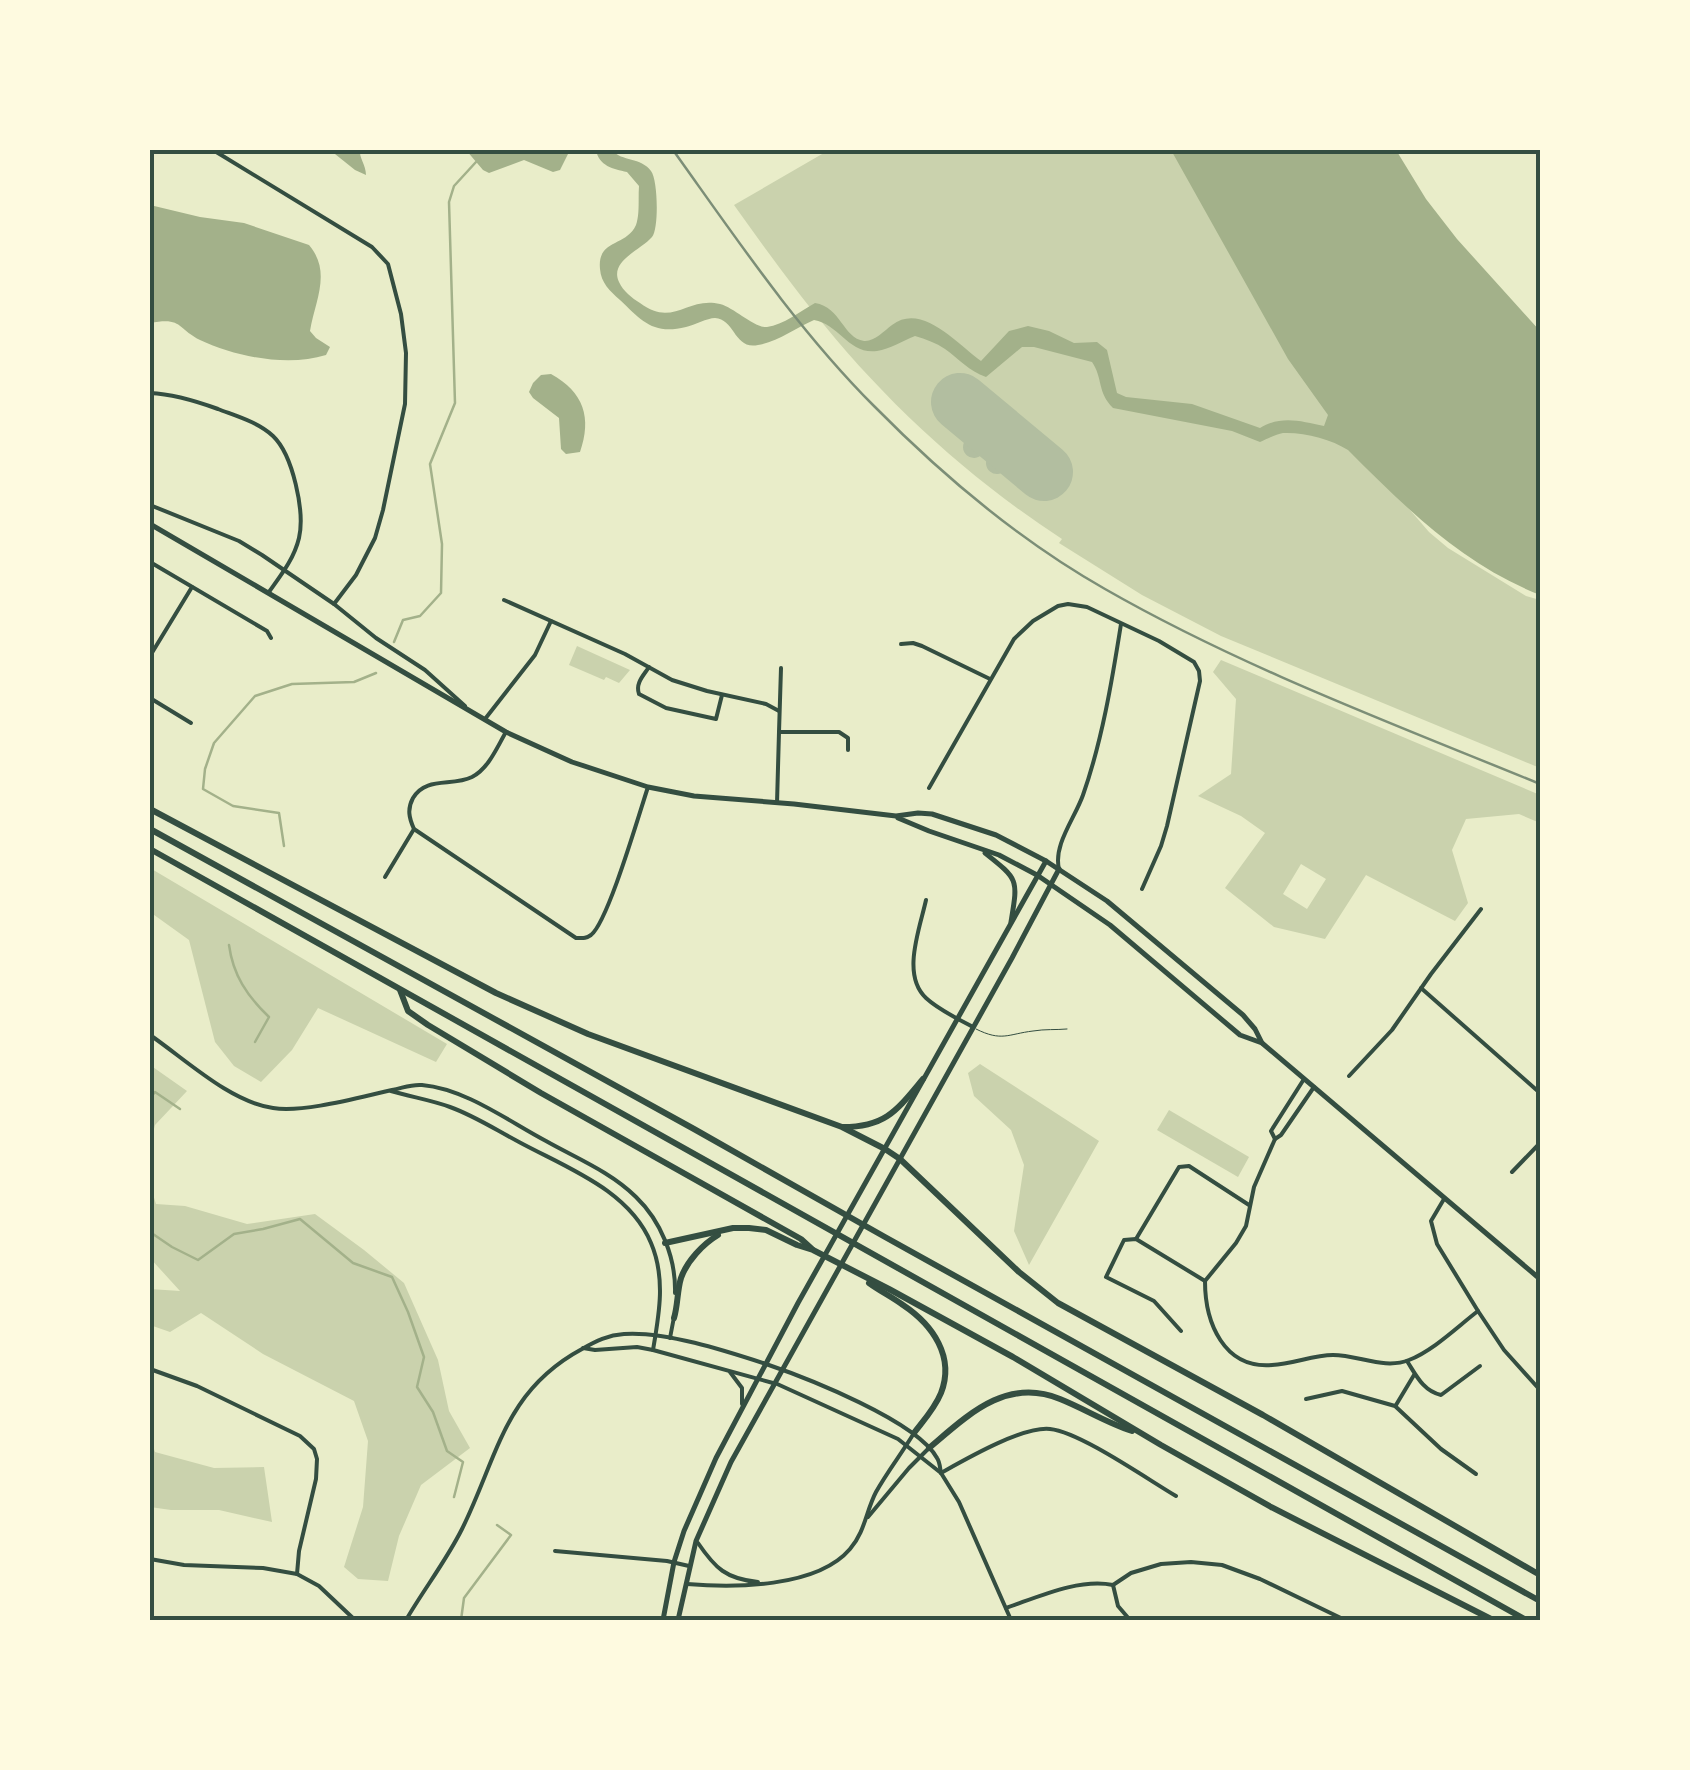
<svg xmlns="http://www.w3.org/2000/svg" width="1690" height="1770" font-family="'Open Sans',sans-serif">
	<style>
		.green { fill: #cad2ad; fill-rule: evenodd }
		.water { fill: #a3b18a }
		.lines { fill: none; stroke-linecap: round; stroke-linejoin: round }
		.stream { stroke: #a3b18a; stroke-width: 2.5 }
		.taxiway { stroke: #b2bea0; stroke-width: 22 }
		.runway { stroke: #b2bea0; stroke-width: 58 }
		.service { stroke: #344e41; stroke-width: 1 }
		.minor { stroke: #344e41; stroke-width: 4 }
		.tertiary { stroke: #344e41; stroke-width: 4 }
		.secondary { stroke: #344e41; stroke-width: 5 }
		.primary { stroke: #344e41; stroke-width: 5 }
		.motorway { stroke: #344e41; stroke-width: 6 }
		.rail { stroke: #7c8e77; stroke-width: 2.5 }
		.neatline { fill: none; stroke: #344e41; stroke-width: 4 }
	</style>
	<rect width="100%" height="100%" fill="#e9edc9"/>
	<g class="green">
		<path d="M829,150H1177L1329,416L1429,532L1448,548L1526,596L1540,600V768L1221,636L1142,595L1059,543L1062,539C967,477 883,400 812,310C785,276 759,240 734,205Z"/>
		<path d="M577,646L630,670L619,683L606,677L604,680L569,665Z"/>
		<path d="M1221,660L1540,795V823L1519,814L1466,819L1452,850L1468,903L1455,921L1366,875L1325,939L1274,927L1225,888L1265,833L1241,816L1198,796L1231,774L1236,699L1213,672ZM1301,864L1326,879L1307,909L1283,894Z"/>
		<path d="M150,868L447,1044L436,1062L318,1008L292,1050L261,1082L234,1066L215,1042L189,940L150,912Z"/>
		<path d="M980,1064L1099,1141L1029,1265L1014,1231L1024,1165L1011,1130L974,1096L968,1073Z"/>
		<path d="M150,1065L187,1091L155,1125L150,1144Z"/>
		<path d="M1169,1110L1249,1157L1238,1177L1157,1130Z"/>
		<path d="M150,1185L156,1204L185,1206L247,1224L315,1214L364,1250L404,1283L438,1360L449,1411L470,1448L421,1485L399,1536L388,1581L358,1579L344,1567L363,1507L368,1441L354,1401L263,1354L201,1313L170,1332L150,1325V1289L180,1291L150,1258Z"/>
		<path d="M150,1437L155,1452L214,1468L264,1467L272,1522L219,1510H171L150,1507Z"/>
	</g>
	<g class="water">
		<path d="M330,150H360C359,158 366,165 366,175L355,170Z"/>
		<path d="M466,150H547L552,152L555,150H570L560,170L553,172L524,160L489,173L483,170Z"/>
		<path d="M596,150H612C622,162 641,157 651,171C658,180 659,229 652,237C641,250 609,261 619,282C623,291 632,298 640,303C673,328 687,296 720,304C735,308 754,328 767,327C783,325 801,311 815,303C841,307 843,338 864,341C874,342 884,331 892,325C922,302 957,344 981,361L1009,331L1028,326L1049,331L1074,343L1097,342L1107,350L1117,393L1126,397L1192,404L1260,428C1281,415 1301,421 1324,426L1328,415L1288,359L1171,150H1396L1426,199L1457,239L1540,331V595C1462,564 1406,508 1348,450C1331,439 1304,432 1283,433C1276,434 1267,439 1260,442L1232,431L1113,408C1097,392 1103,378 1092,362L1034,347H1022L986,377C969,371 959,359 945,349C936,343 926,339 915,336C902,341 890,349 877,351C849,355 839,324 814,320C796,328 777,342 758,345C734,350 735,319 715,318C707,318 695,325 686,327C653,335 642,321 620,300C610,291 601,283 600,269C597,239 626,247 636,225C640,214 638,198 639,186L627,172C613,169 599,166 596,150Z"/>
		<path d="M150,205L200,217L244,223L309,245C332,272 315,301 310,331L316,338L330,347L326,355C288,367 236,357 200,340C176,328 183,317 150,323Z"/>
		<path d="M551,374C584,392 592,418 580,452L566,454L561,449L559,418L533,398L529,392L533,383L541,375Z"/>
	</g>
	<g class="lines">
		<g class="stream">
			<path d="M394,642L403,620L420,616L441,593L442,544L430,464L455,403L449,202L454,186L476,162"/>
			<path d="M284,846L279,813L233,806L203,789L205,769L214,743L255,696L292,684L354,682L376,673"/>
			<path d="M229,945C233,975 247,996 269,1017L255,1042"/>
			<path d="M150,1098L155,1092L180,1109"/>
			<path d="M150,1232L172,1247L198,1260L234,1234L263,1229L300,1219L353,1263L392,1277L408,1312L424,1357L417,1387L433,1412L447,1451L463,1462L454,1497"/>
			<path d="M461,1620L464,1598L511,1535L497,1525"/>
		</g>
		<g class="taxiway">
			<path d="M974,447L991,428"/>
			<path d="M997,463L1012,445"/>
		</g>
		<path class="runway" d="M960,402L1044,472"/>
		<path class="service" d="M976,1029C1002,1042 1008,1034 1033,1031C1045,1029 1056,1030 1067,1029"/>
		<g class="minor">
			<path d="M213,150L372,247L388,264L401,314L406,353L405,404L383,510L375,538L356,575L334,604"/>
			<path d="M150,393C174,394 196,401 218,409C236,416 258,422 273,436C293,455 305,512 299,538C294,559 281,575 269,592"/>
			<path d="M150,505L239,541L262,555L334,604L376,638L425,670L465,706"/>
			<path d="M150,562L267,631L271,638"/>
			<path d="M504,600L625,654L672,680L707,691L766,704L779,711"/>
			<path d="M901,644L913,643L922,646L990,679"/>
			<path d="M150,656L192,587"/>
			<path d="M649,667C644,675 635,683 639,694L666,708L716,719L722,695"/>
			<path d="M150,698L191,723"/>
			<path d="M485,719L535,655L551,621"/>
			<path d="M506,732C497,747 489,768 472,777C452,787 426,776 413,798C407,809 409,818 414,829L576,938C583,938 585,939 591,935C608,922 639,814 648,787"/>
			<path d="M779,732L781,668"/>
			<path d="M929,788L1014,639L1033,621L1058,606L1068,604L1087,607L1159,641L1194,662L1199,671L1200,681L1167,826L1161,846L1142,889"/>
			<path d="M777,803L779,732H839L848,738V750"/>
			<path d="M1059,869C1053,845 1075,818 1083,795C1102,741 1112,681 1121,624"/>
			<path d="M385,877L414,829"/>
			<path d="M926,900C920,928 901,975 926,998C939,1010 958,1019 973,1027"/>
			<path d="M1421,988L1540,1093"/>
			<path d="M150,1035C185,1059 230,1102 273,1108C304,1113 360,1097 392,1090C403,1088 411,1084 422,1085C466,1089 508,1121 546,1141C576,1158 611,1172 636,1197C661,1221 676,1258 675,1293"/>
			<path d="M1349,1076L1392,1030L1431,974L1481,909"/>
			<path d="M1314,1087L1281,1135L1275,1139L1254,1187L1246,1226L1236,1243L1205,1281C1205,1323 1224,1369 1272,1365C1293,1364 1313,1355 1333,1355C1359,1355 1384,1370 1409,1360C1434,1350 1457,1327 1478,1311"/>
			<path d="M391,1091C411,1097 431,1100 450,1107C475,1116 496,1130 519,1142C567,1168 629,1190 651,1243C666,1278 659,1315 653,1350"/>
			<path d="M1275,1139L1271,1131L1304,1079"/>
			<path d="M1512,1172L1540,1143"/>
			<path d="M1444,1199L1431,1221L1437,1244L1478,1311L1504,1350L1540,1390"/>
			<path d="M1136,1239L1179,1167L1189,1166L1249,1205"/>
			<path d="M1181,1331L1154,1301L1106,1277L1124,1240L1136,1239L1205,1281"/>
			<path d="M670,1338L674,1317"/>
			<path d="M1407,1361C1416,1375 1423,1391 1441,1395L1480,1366"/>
			<path d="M766,1364C807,1378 917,1421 937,1458C940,1462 940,1469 941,1473"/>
			<path d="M150,1369L197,1386L300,1436L314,1449L317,1459L316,1479L299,1551L297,1574"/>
			<path d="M775,1383L898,1439L941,1473L959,1502L1011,1620"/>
			<path d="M1306,1399L1342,1391L1395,1406L1441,1449L1476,1474"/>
			<path d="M1396,1405L1414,1375"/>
			<path d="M941,1473C966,1459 1023,1426 1050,1429C1080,1432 1147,1479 1176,1496"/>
			<path d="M868,1517L909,1468L928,1449"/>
			<path d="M698,1543C715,1568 726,1579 758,1582"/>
			<path d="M555,1551L667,1561L689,1566"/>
			<path d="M150,1559L184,1565L263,1568L297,1574L319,1586L355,1620"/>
			<path d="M687,1584C733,1588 817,1588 850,1549C865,1532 866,1511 876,1492C887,1472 902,1453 914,1433"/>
			<path d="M1113,1585L1118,1606L1130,1620"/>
			<path d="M1006,1608C1038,1597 1079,1578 1113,1585L1131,1573L1161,1564L1191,1562L1222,1565L1260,1579L1345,1620"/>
		</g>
		<g class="tertiary">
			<path d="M583,1348L595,1350L637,1347L653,1350L773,1383"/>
			<path d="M730,1372L742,1388V1404"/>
			<path d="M406,1620C424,1589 446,1561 462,1529C498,1456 504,1391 582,1349C596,1341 608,1335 624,1334C665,1331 726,1351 766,1364"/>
		</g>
		<g class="secondary">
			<path d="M663,1620L674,1562L684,1531L716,1458L798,1303L1046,861"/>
			<path d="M678,1620L696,1541L731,1462L1012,958L1059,869"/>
		</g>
		<g class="primary">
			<path d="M150,524L506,732L572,762L648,787L694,796L794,804L896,816L918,813L932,814L996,835L1046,861L1107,901L1243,1015L1255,1029L1262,1043"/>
			<path d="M898,818L929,831L999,855L1037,875L1110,925L1240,1035L1262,1043L1540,1279"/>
			<path d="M985,853C1019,880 1018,879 1011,922"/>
		</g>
		<g class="motorway">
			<path d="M150,809L496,993L588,1034L842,1127L885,1149L900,1159L1019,1272L1058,1303L1263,1415L1540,1575"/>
			<path d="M150,829L694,1129L885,1237L1540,1601"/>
			<path d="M150,849L1526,1620"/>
			<path d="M400,990L408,1011L428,1025L541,1093L801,1239L812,1249"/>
			<path d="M843,1127C886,1127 897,1110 923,1079"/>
			<path d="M665,1243L733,1228H749L766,1230L797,1245L813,1250L889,1289L1013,1357L1161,1445L1271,1507L1493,1620"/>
			<path d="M869,1283C880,1291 892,1297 903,1305C933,1325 955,1357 941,1393C935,1408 924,1420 914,1433"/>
			<path d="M674,1318C678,1305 677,1291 681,1278C687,1261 703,1244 718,1235"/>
			<path d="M929,1448C968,1415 1006,1377 1060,1399C1085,1409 1107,1423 1132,1431"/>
		</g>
		<path class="rail" d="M673,150C736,238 797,329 874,406C941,474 1022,542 1105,589C1243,668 1394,724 1540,784"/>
	</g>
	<rect width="1690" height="1770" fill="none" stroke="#fefae0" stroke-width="305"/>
	<rect x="152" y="152" width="1386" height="1466" class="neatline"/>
</svg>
